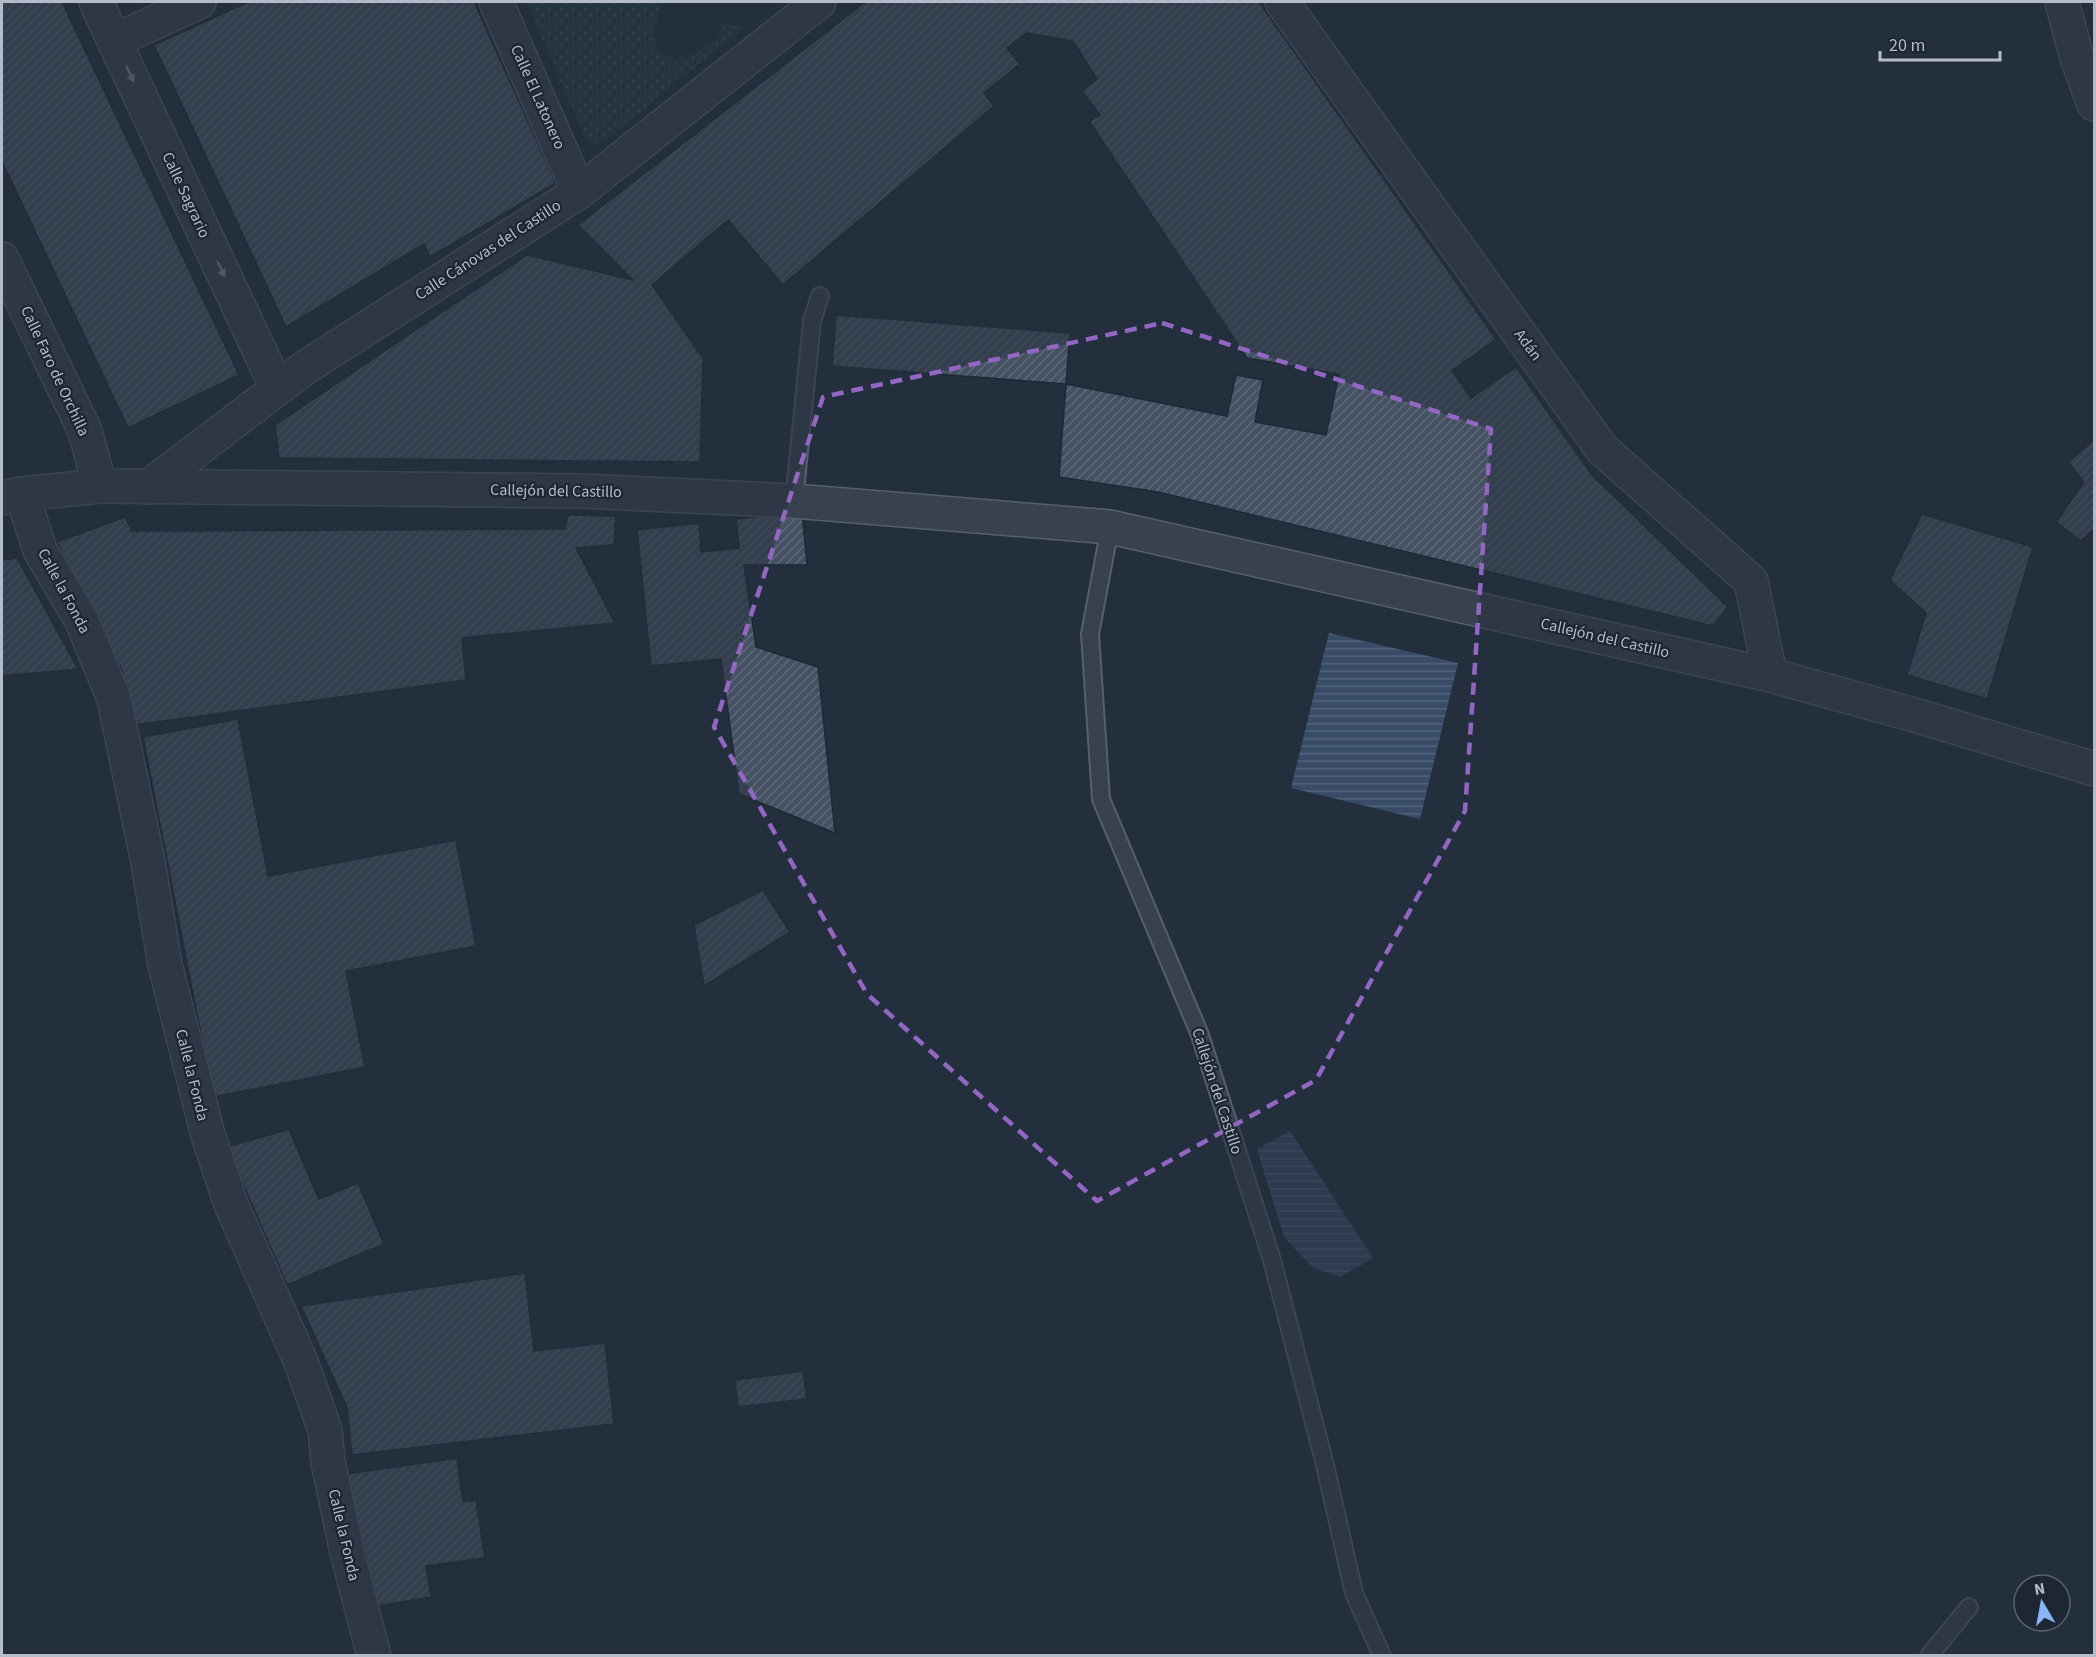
<svg xmlns="http://www.w3.org/2000/svg" width="2096" height="1657" font-family="'Source Sans 3',sans-serif">
	<style>
		.green { fill: url(#green-dots) }
		.water { fill: url(#water-rules) }
		.building { fill: url(#building-hatch); stroke: #1f2835; stroke-width: 1.5 }
		.lines { fill: none; stroke-linecap: round; stroke-linejoin: round }
		.service-casing { stroke: #565f6c; stroke-width: 20 }
		.minor-casing { stroke: #565f6c; stroke-width: 36 }
		.tertiary-casing { stroke: #565f6c; stroke-width: 36 }
		.service { stroke: #38414e; stroke-width: 16 }
		.minor { stroke: #38414e; stroke-width: 33 }
		.tertiary { stroke: #38414e; stroke-width: 33 }
		.oneway { fill: #7c8592 }
		.marked { fill: none; stroke: #9266c3; stroke-width: 4.5; stroke-dasharray: 12 8; stroke-linejoin: round }
		.labels { text-anchor: middle; dominant-baseline: central; stroke-width: 4.5; stroke-linejoin: round; paint-order: stroke }
		.street-label { font-size: 16px; fill: #b4bcc9; stroke: #1d2633 }
	</style>
	<defs>
		<pattern id="green-dots" width="8" height="8" patternUnits="userSpaceOnUse" patternTransform="scale(1.5)"><rect width="8" height="8" fill="#263c3f"/><path d="M2 2h.1M6 6h.1" fill="none" stroke="#435659" stroke-width="1.8" stroke-linecap="round"/></pattern>
		<pattern id="water-rules" width="6" height="5" patternUnits="userSpaceOnUse" patternTransform="scale(1.5)"><rect width="6" height="5" fill="#394c67"/><path d="M0 2.5h6" fill="none" stroke="#53647b"/></pattern>
		<pattern id="building-hatch" width="6" height="6" patternUnits="userSpaceOnUse" patternTransform="scale(1.5)"><rect width="6" height="6" fill="#455162"/><path d="M-1 1l2-2M0 6l6-6M5 7l2-2" fill="none" stroke="#5d6877"/></pattern>
	</defs>
	<rect width="100%" height="100%" fill="#242f3e"/>
	<path class="green" d="M526,2H663C656,21 649,37 661,55L675,59L697,52L716,40L724,23L743,28L600,145L587,142Z"/>
	<g class="water">
		<path d="M1329,633L1458,663L1420,819L1291,788Z"/>
		<path d="M1290,1131L1373,1258L1340,1277L1313,1268L1284,1237L1257,1149Z"/>
	</g>
	<g class="building">
		<path d="M2,2H62L239,375L128,428L2,161Z"/>
		<path d="M248,2H474L556,183L430,257L424,244L286,327L154,45Z"/>
		<path d="M865,2H1259L1496,339L1452,371L1471,398L1516,367L1592,475L1728,607L1713,626L1158,492L1059,477L1066,384L1227,416L1236,375L1263,380L1255,422L1326,435L1339,374L1247,358L1089,121L1100,115L1082,91L1097,79L1073,41L1027,33L1007,48L1020,64L984,93L994,106L783,285L728,220L652,285L703,358L700,462L279,458L275,425L527,255L633,280L578,225Z"/>
		<path d="M836,315L1070,333L1066,384L832,366Z"/>
		<path d="M2094,440V529L2081,541L2056,522L2084,482L2068,462Z"/>
		<path d="M802,512L807,565H744L756,647L818,667L835,833L739,794L721,659L651,666L637,530L699,523L701,552L739,548L736,519Z"/>
		<path d="M1922,514L2033,547L1987,699L1907,675L1926,613L1890,580Z"/>
		<path d="M568,515L616,516L614,545L576,548L615,623L462,638L466,680L134,725L122,670L57,542L125,517L132,531L565,529Z"/>
		<path d="M17,558L78,669L2,676V560Z"/>
		<path d="M238,719L268,876L456,840L476,946L346,971L365,1067L213,1097L143,737Z"/>
		<path d="M763,890L790,932L704,986L694,925Z"/>
		<path d="M289,1129L319,1199L358,1183L384,1244L287,1285L227,1147Z"/>
		<path d="M525,1273L534,1351L605,1343L614,1424L352,1455L347,1408L301,1306Z"/>
		<path d="M803,1371L807,1399L738,1407L735,1380Z"/>
		<path d="M457,1458L463,1502L476,1500L485,1558L426,1566L431,1597L378,1606L346,1474Z"/>
	</g>
	<g class="lines">
		<g class="service-casing">
			<g id="service">
				<path d="M794,501L812,321L820,296"/>
				<path d="M1110,527L1090,634L1101,799L1200,1035L1272,1260L1325,1465L1354,1593L1382,1656"/>
				<path d="M1929,1656L1969,1607"/>
			</g>
		</g>
		<g class="minor-casing">
			<g id="minor">
				<path d="M96,2L277,388"/>
				<path d="M496,2L579,192"/>
				<path d="M1282,2L1602,449L1751,581L1770,675"/>
				<path d="M2062,2L2077,58L2094,104"/>
				<path d="M114,41L199,2"/>
				<path d="M2,259L85,431L100,486"/>
				<path d="M148,487L306,367L579,192L819,2"/>
				<path d="M22,494L40,550L82,621L114,699L148,862L165,965L208,1135L231,1204L301,1362L325,1430L328,1462L347,1552L374,1656"/>
			</g>
		</g>
		<g class="tertiary-casing">
			<path id="tertiary" d="M2,498L22,494L100,486L583,491L794,501L1110,527L1770,675L1918,716L2094,769"/>
		</g>
		<use href="#service" class="service"/>
		<use href="#minor" class="minor"/>
		<use href="#tertiary" class="tertiary"/>
	</g>
	<defs><path id="oneway-solid" d="M-6-.8H1V-3.2L6.5 0L1 3.2V.8H-6Z" transform="scale(1.5)"/></defs>
	<g class="oneway">
		<use href="#oneway-solid" transform="translate(130 74) rotate(65)"/>
		<use href="#oneway-solid" transform="translate(221 269) rotate(65)"/>
	</g>
	<path d="M0 0H2096V1657H0ZM1162,323L1491,429L1465,811L1316,1080L1097,1201L867,994L714,727L823,397Z" fill="#242f3e" fill-opacity=".55" fill-rule="evenodd"/>
	<path class="marked" d="M1162,323L1491,429L1465,811L1316,1080L1097,1201L867,994L714,727L823,397Z"/>
	<g class="labels">
		<g class="street-label">
			<text transform="translate(538 97) rotate(66)">Calle El Latonero</text>
			<text transform="translate(186 195) rotate(65)">Calle Sagrario</text>
			<text transform="translate(488 250) rotate(-33)">Calle Cánovas del Castillo</text>
			<text transform="translate(1528 345) rotate(54)">Adán</text>
			<text transform="translate(55 371) rotate(65)">Calle Faro de Orchilla</text>
			<text transform="translate(556 491) rotate(1)">Callejón del Castillo</text>
			<text transform="translate(64 591) rotate(62)">Calle la Fonda</text>
			<text transform="translate(1605 638) rotate(13)">Callejón del Castillo</text>
			<text transform="translate(192 1075) rotate(76)">Calle la Fonda</text>
			<text transform="translate(1217 1091) rotate(72)">Callejón del Castillo</text>
			<text transform="translate(344 1535) rotate(77)">Calle la Fonda</text>
		</g>
	</g>
	<rect width="2096" height="1657" fill="none" stroke="#b4bcc9" stroke-width="6"/>
	<g transform="translate(2042 1603) rotate(350)"><circle r="28" fill="#1d2633" stroke="#59626f" stroke-width="1.5"/>
	<path d="M0-4.5L10 22L0 15L-10 22Z" fill="#8ab4f8"/>
	<text y="-9" font-size="16" font-weight="bold" text-anchor="middle" fill="#b4bcc9">N</text>
	</g>
	<path d="M1880 51v9h120v-9" fill="none" stroke="#b4bcc9" stroke-width="3"/>
	<text x="1889" y="51" font-size="18" fill="#b4bcc9" stroke="#1d2633" stroke-width="4.5" paint-order="stroke">20 m</text>
</svg>
